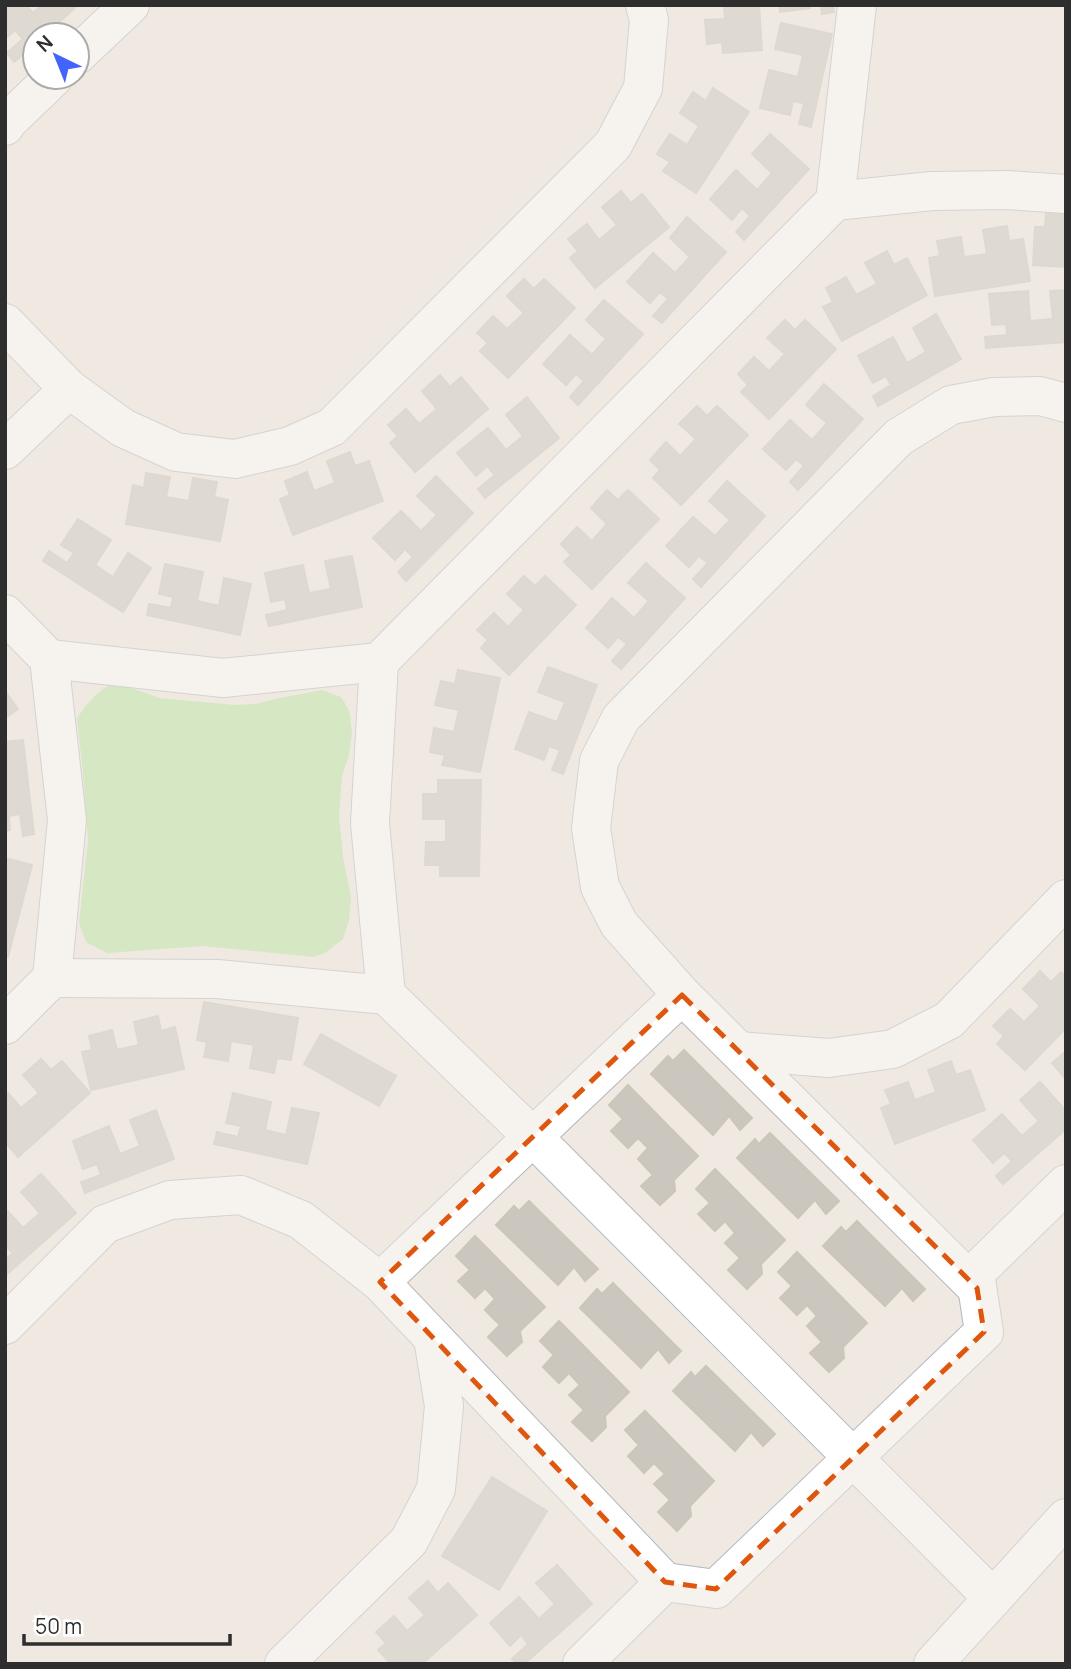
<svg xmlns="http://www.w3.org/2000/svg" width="1071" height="1669" font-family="Manrope,sans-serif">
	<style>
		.green { fill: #b6e59e }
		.building { fill: #cbc7bf; stroke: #cbc5ba; stroke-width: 2 }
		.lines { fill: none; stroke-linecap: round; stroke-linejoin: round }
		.minor-casing { stroke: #b4b7c1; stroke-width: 40 }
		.minor { stroke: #fff; stroke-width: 38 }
		.marked { fill: none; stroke: #df570e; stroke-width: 5; stroke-dasharray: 14 9; stroke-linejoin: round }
	</style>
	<rect width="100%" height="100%" fill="#efe9e1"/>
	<path class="green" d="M110,685L127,686L159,698L235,705L256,704L279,698L322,690L341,697L349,710L352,733L349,755L342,776L339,815L343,857L351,897L349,920L343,939L325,953L314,957L203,946L107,953L86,942L79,923L88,840L83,773L77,718C87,704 95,693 110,685Z"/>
	<g class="building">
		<path d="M5,5H26L33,13L42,5H78L45,35H35V44L14,62L7,53L23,39L15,30L5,39Z"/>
		<path d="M724,5H759L762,50L723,53L722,42L707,44L705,20L725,19Z"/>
		<path d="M779,5H810V8L780,12Z"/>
		<path d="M821,5H833L834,12L822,14Z"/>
		<path d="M781,23L832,34L811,127L799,124L804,103L793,101L790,115L760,108L769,70L798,77L803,55L775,49Z"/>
		<path d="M713,88L749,112L696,193L663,171L670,162L657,154L670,134L687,145L699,126L680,113L693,92L706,101Z"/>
		<path d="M770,134L809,169L744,240L736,232L750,216L742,208L732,220L710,199L736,170L757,190L772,173L752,154Z"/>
		<path d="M621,191L631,203L642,194L669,227L595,288L570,258L578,251L568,239L587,224L599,240L617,225L602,207Z"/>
		<path d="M1046,212H1066V267L1033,265L1035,227H1045Z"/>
		<path d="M687,217L726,252L662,323L653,316L668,299L660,292L650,303L627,282L653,253L675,273L690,257L670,238Z"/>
		<path d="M1007,226L1009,241L1023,239L1030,281L935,296L929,258L940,256L937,241L961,237L964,257L987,254L983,230Z"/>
		<path d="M887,251L894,265L907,258L927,295L842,341L823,307L833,302L826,288L846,277L856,295L877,284L865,263Z"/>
		<path d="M524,279L534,289L544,279L575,308L508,378L480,351L488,343L477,333L493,316L507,329L524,313L507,296Z"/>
		<path d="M1066,290V342L986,348L985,337L1007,335L1006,324L992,325L989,294L1028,291L1030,321L1053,319L1050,291Z"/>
		<path d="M604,300L643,334L578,405L570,397L584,381L576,374L566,385L543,364L570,335L592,355L606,339L586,320Z"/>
		<path d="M936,314L961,359L878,406L873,396L891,385L886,376L873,383L858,356L893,337L907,363L926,352L913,328Z"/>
		<path d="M785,320L795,330L805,320L836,349L769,419L741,392L748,385L738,374L754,357L769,371L785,354L767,338Z"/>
		<path d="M440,375L450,387L461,377L488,409L415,472L390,443L398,436L388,425L406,409L419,424L437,409L422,391Z"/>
		<path d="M824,384L863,419L798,490L790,482L804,466L796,459L786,470L763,449L790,420L812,440L827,423L806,405Z"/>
		<path d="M527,397L559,438L485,498L478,489L495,475L487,466L476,476L457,453L488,428L506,450L523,436L506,415Z"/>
		<path d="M697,406L707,416L717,406L748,435L681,505L653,478L660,470L650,460L666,442L680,456L696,439L679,424Z"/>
		<path d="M350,452L355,466L369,461L383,501L293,535L280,499L290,495L285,481L307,472L314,491L335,483L327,461Z"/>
		<path d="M146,473L170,477L166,497L189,501L193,478L217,482L214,497L228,500L220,541L126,524L133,485L144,488Z"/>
		<path d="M436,476L473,513L406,581L398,572L413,557L405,549L395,560L373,538L401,511L421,531L437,515L417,496Z"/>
		<path d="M727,481L765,516L701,587L693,579L708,563L699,556L689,567L666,546L693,517L715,536L730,520L709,501Z"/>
		<path d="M607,490L618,500L628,490L659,519L592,589L564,562L571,555L561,544L577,527L592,541L607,524L591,508Z"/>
		<path d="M78,519L111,540L95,565L113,577L128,553L151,568L123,612L43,561L49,551L67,563L74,553L61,545Z"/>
		<path d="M352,556L362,607L269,626L266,615L287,610L285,599L271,602L265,573L303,565L309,593L331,589L325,561Z"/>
		<path d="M646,563L685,598L621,669L612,661L627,644L618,637L608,648L586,628L612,598L634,618L649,601L628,583Z"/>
		<path d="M165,564L203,572L197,601L219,606L224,578L251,584L240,635L147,615L149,604L171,608L173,597L159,594Z"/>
		<path d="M524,576L535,586L545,576L576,605L509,675L481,648L488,640L477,630L494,613L508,627L524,610L507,594Z"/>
		<path d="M548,667L597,685L563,774L552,770L560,750L549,746L544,760L515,749L529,712L557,722L565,702L538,692Z"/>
		<path d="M458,670L500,678L480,772L442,765L445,755L430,752L434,728L454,732L459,710L435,705L441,681L455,684Z"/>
		<path d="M5,691L18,709L8,716L5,711Z"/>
		<path d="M23,740L34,834L23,836L20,814L9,816L10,830L5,831V742Z"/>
		<path d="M438,780H481L479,876H440V865H425L426,842H446V819H423V794H438Z"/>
		<path d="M5,858L32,865L8,957H5Z"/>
		<path d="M1040,971L1051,982L1061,972L1066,976V1028L1025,1070L997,1044L1004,1036L993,1026L1010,1009L1024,1022L1040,1006L1023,989Z"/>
		<path d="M204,1002L298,1018L291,1060L277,1058L274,1073L250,1068L254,1045L231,1041L228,1061L204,1057L207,1042L197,1040Z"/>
		<path d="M158,1016L161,1031L175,1027L184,1069L91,1090L82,1052L92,1050L89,1036L112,1030L117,1050L139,1045L134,1022Z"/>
		<path d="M321,1034L396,1076L379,1106L304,1064Z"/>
		<path d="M684,1050L752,1118L740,1130L729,1116L713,1135L651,1074L668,1056L673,1061Z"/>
		<path d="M1066,1051V1079L1052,1063Z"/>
		<path d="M41,1059L51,1070L62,1061L90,1093L18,1157L5,1142V1096L8,1093L21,1108L39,1093L23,1075Z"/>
		<path d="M951,1061L956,1075L970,1070L985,1110L895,1144L881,1108L891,1104L885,1090L908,1082L915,1100L936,1092L928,1070Z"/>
		<path d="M1040,1082L1066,1111V1129L1003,1184L996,1176L1012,1161L1004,1153L993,1163L973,1140L1002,1114L1022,1136L1039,1121L1020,1100Z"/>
		<path d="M628,1085L698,1156L674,1180L675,1191L660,1205L641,1186L653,1175L638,1159L648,1148L638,1138L628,1148L611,1131L623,1119L609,1105Z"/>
		<path d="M233,1093L271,1102L265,1130L286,1135L292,1108L319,1113L307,1164L214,1144L217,1132L238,1137L241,1126L226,1123Z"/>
		<path d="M156,1110L174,1159L85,1193L81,1182L101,1175L97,1164L83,1169L73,1141L109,1126L120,1154L140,1146L130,1120Z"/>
		<path d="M770,1133L839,1201L826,1214L815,1200L798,1218L737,1158L755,1139L759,1144Z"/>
		<path d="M715,1169L785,1240L761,1264L762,1274L747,1289L728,1270L740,1258L725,1243L735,1233L725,1221L715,1231L698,1214L710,1203L696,1189Z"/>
		<path d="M41,1174L76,1213L5,1276V1260L13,1253L5,1245V1208L23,1228L40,1213L21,1192Z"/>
		<path d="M529,1201L598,1269L585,1281L574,1267L558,1285L496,1225L514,1206L519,1211Z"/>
		<path d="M857,1221L925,1289L913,1301L902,1288L885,1306L823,1246L841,1227L846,1232Z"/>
		<path d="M475,1236L545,1307L520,1331L522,1342L507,1356L488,1337L500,1325L485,1310L495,1299L485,1288L475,1298L458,1281L470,1270L456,1256Z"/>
		<path d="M797,1252L867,1323L843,1347L844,1358L829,1372L810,1353L822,1342L807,1326L817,1316L807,1305L797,1315L780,1298L792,1286L778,1272Z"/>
		<path d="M613,1283L681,1351L669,1363L658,1349L641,1368L580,1308L597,1289L602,1294Z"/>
		<path d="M559,1321L629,1392L605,1416L606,1427L592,1441L572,1422L584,1410L569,1395L580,1385L569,1373L559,1383L543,1367L554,1355L540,1341Z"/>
		<path d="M706,1366L775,1434L763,1446L751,1432L735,1451L673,1391L691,1372L695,1377Z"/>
		<path d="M645,1411L714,1481L690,1506L691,1516L677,1531L658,1512L670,1500L654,1484L665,1474L654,1463L644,1473L628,1456L639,1445L625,1430Z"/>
		<path d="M492,1477L547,1511L499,1590L442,1556Z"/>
		<path d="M557,1565L592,1604L524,1664H517L512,1659L528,1644L521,1635L510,1646L490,1623L519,1597L539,1619L555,1604L536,1583Z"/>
		<path d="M428,1581L438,1593L448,1583L477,1615L422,1664H391L378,1650L386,1643L376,1632L394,1616L407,1631L425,1615L409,1598Z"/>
	</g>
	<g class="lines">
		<g class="minor-casing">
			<g id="minor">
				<path d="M77,55L130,5"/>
				<path d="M5,126L6,123L54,77"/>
				<path d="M835,201L932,191L1007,190L1066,194"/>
				<path d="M5,323L69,389L123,428L176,452L235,459L290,446L332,427L613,145L643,88L649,20L645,5"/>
				<path d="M5,450L69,389"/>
				<path d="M5,614L49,659L67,820L52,978L5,1025"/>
				<path d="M49,659L223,678L379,662L835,201L857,5"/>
				<path d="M379,662L370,823L386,995"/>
				<path d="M52,978L217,979L386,995L533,1137L993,1598"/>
				<path d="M739,1051L829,1058L893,1049L949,1020L1066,899"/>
				<path d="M380,1282L682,995"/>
				<path d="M977,1288L682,995L619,924L600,887L591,828L599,761L621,718L899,437L951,405L994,397L1040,396L1066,403"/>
				<path d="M5,1325L105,1224L170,1200L241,1195L301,1220L380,1282L665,1582L716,1589L984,1332L975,1273L1066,1184"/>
				<path d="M284,1664L409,1541L436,1489L444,1406L433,1338"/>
				<path d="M582,1664L665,1582"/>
				<path d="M933,1664L1066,1518"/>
			</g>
		</g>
		<use href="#minor" class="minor"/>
	</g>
	<path d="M0 0H1071V1669H0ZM682,995L977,1288L984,1332L716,1589L665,1582L380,1282Z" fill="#efe9e1" fill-opacity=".55" fill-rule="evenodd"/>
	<path class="marked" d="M682,995L977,1288L984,1332L716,1589L665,1582L380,1282Z"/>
	<rect width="1071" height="1669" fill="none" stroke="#2e2e2e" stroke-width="14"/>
	<g transform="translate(56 56) rotate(317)"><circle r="33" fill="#ffffff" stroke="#ababab" stroke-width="2"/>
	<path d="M0-5L12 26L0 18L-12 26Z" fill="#4264fb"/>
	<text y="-10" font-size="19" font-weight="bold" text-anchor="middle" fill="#2e2e2e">N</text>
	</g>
	<path d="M24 1634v10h206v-10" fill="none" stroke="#2e2e2e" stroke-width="3.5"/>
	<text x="35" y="1634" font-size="21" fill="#2e2e2e" stroke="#ffffff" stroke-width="5" paint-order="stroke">50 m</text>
</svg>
